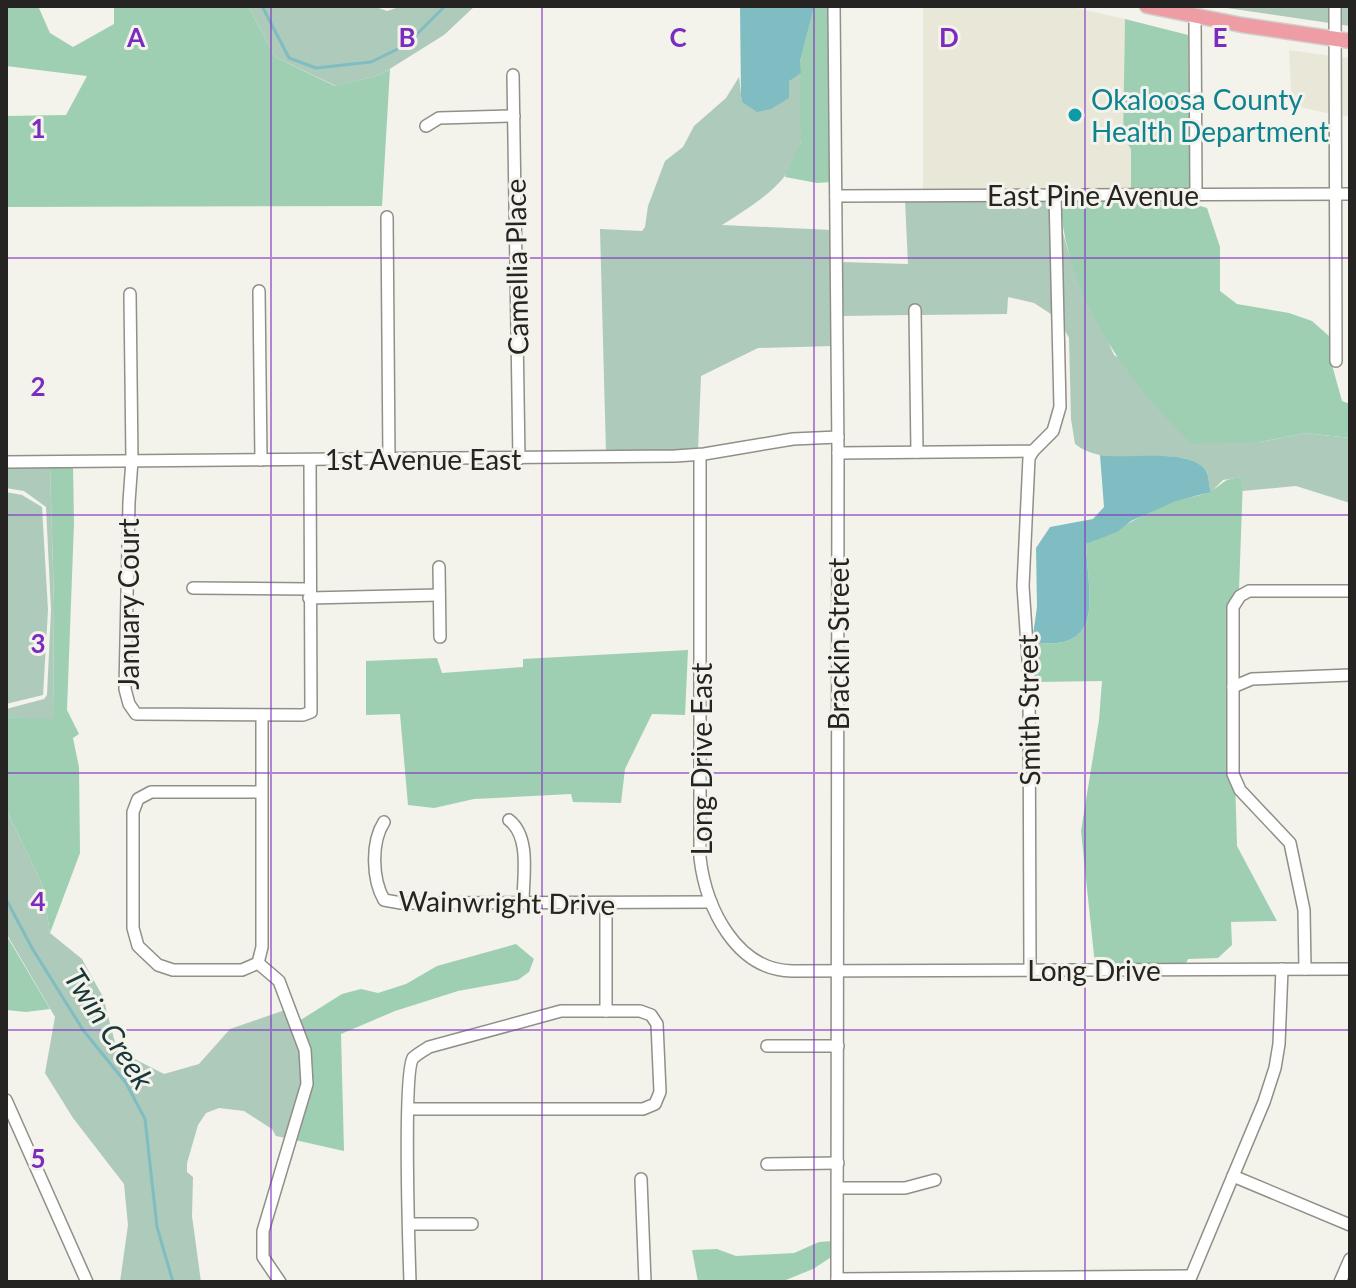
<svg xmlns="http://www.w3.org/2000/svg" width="1356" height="1288" font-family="Lato,sans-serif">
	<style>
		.built { fill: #e9e7d8 }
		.green { fill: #aecaba }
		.forest { fill: #9fcfb3 }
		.water { fill: #80bdc2 }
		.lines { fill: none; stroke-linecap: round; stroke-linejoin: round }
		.stream { stroke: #80bdc2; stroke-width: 3 }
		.minor-casing { stroke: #908f88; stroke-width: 14 }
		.major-casing { stroke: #cfcfce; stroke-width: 17 }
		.minor { stroke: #fff; stroke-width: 11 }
		.major { stroke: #ee9da5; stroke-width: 14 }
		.grid { fill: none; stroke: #7b2cbf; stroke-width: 2; stroke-opacity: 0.55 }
		.culture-dot { fill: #0f9aa8; stroke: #f3f2eb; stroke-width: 3 }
		.labels { text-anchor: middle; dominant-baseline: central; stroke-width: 6; stroke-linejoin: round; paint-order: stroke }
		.culture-label { font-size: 28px; fill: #0d838f; stroke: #f3f2eb; text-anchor: start }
		.street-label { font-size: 28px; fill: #252422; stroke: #f3f2eb }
		.water-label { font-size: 30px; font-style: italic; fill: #183739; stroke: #f3f2eb }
		.grid-label { font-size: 26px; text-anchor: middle; font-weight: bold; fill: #7b2cbf; stroke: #f3f2eb; stroke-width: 6; stroke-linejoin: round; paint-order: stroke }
	</style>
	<rect width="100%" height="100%" fill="#f3f2eb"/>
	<g class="built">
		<path d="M923,6H1067L1125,19L1123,137L1131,149V189L923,190Z"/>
		<path d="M1289,50L1331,56V114L1292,105Z"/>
		<path d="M1339,57L1350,58V116L1340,115Z"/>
	</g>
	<g class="green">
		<path d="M248,6H373L387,11L402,6H475L444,35L380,75L336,86L275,57Z"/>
		<path d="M1213,6H1350V26Z"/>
		<path d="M801,73C801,95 805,121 801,142C794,182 753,205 722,225L832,230L833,346L758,348L701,376L698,450L606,453L600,229L642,231L645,227L648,206L665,161L683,147L694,126L726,98L739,77L742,102Z"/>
		<path d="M1051,199L1054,316L1034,303L1008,297L1007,314L919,315V305H911V315L841,316V262L908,264L905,200Z"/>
		<path d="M1060,199L1061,226L1069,254L1114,355L1260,442L1305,433L1350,438V503L1296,486L1242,491L1243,477L1223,480L1211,492C1208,484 1210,473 1204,468C1175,441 1112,473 1075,444L1071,419L1069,338L1063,327Z"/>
		<path d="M50,466L54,604L53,720L6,717V709L44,699L47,695L51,610L46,507L24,491L6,488V467Z"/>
		<path d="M6,492L22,495L42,507L48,610L43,695L6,704Z"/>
		<path d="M6,809L42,884L50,933L82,959L103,997L117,1050L164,1074L199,1064L230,1029L285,1010L301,1051L302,1084L286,1138L276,1136L272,1129L244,1111L219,1108L206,1113L198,1125L187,1163V1172L193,1177L192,1216L201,1282H120L128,1225L124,1184L73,1118L45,1073L55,1017L6,933Z"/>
	</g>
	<g class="forest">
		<path d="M6,6H38L50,33L73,47L114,24V6H248L275,57L335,86L380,75L390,69L382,206L6,207V116L66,115L87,76L6,66Z"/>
		<path d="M814,6H829L831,182L817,183L785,177L801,143L800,62Z"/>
		<path d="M1125,19L1188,35L1190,189H1131V149L1123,137Z"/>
		<path d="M1187,198V202L1207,208L1220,247V291L1237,304L1289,313L1312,321L1329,336L1332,365L1342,401L1350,404V438L1305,433L1260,442L1192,444C1125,381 1065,293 1060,199Z"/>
		<path d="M50,466H73L74,523L67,710L79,734L73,738L79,767L80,853L50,933L42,884L6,809V717L53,719L54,604Z"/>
		<path d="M1243,477L1239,591L1230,603L1237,846L1277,921L1231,922L1232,945L1218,958L1188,959L1185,965H1095L1081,831L1099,720L1102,681L1036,682L1032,642C1107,653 1088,596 1086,544C1117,532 1143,513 1175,501C1186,497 1200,497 1211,491C1228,481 1220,480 1243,477Z"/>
		<path d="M688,650L685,715L652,714L625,769L621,803L573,802L571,794L474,799L434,808L408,805L400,714L366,715V661L437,658L442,673L523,667V659Z"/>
		<path d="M6,933L8,938L50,1009L26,1012L6,1010Z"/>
		<path d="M516,944L534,959L529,972L518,980L458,991L395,1011L341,1034L344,1151L295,1140L311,1084L299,1021L342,994L361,989L378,993L406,984L437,966Z"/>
		<path d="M833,1241V1256L813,1269L781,1282H698L692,1250L717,1249L736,1256L794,1253L819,1242Z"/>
	</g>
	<g class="water">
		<path d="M740,6L814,7L800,62L801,73L789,81V98L771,109L757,112L742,102L741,96Z"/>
		<path d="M1100,455C1128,460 1184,448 1204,468C1210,474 1208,484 1211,492L1176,501L1131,521L1117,532L1086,544C1088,596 1107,653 1032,642L1037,607L1036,548L1050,527L1093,519L1104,507Z"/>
	</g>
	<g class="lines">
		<g class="stream">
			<path d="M262,6L289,58L316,68L371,62L406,45L445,6"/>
			<path d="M6,899L32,948L83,1030L126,1083L145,1119L157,1227L173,1282"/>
		</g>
		<g class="minor-casing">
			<g id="minor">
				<path d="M834,6L838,453L837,1282"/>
				<path d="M1335,6L1336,361"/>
				<path d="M1195,16L1196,194"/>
				<path d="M513,75L519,459"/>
				<path d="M426,126L439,118L514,116"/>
				<path d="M836,196L1350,194"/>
				<path d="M387,217L389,459"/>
				<path d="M259,291L261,460"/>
				<path d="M130,294L132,460L129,502L125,689L129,704L136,714L303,715L311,712L310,460"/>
				<path d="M915,310L917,452"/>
				<path d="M838,453L1033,451L1053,431L1060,407L1055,194"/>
				<path d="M700,455V858C706,908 736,970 792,971L1350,969"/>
				<path d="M6,462L675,456L704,454L793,439L838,437"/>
				<path d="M439,567L440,637"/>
				<path d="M193,588L309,589"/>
				<path d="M309,598L439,595"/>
				<path d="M1233,687L1252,679L1350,675"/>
				<path d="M262,715V947L258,963L242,970H173L158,965L138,946L133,928V812L138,799L151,792H262"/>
				<path d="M509,820C531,837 523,877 523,903"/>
				<path d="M384,822C371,842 372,879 384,900L401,903L711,902"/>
				<path d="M606,904V1011"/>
				<path d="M258,963L279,981L305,1050L307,1084L263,1231V1257L280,1282"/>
				<path d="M1305,969L1304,910L1290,843L1240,790L1233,774V607L1240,596L1249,591H1350"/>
				<path d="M1030,970L1029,674L1023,586L1029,458L1033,451"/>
				<path d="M767,1046H838"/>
				<path d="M6,1100L87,1282"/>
				<path d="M408,1109H643L655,1104L660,1092L657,1024L651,1015L640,1011H561L429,1047C424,1050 417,1054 413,1058C403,1072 409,1252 410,1282"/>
				<path d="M767,1164L838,1163"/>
				<path d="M1233,1176L1350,1225"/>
				<path d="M641,1179L645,1282"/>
				<path d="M838,1188H905L935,1180"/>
				<path d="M409,1224H472"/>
				<path d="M837,1279L1191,1276"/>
				<path d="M1190,1279L1264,1102L1275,1068L1279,1044L1282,969"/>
				<path d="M1340,1282L1350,1259"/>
			</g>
		</g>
		<g class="major-casing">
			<path id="major" d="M1147,6L1242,25L1350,41"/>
		</g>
		<use href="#minor" class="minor"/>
		<use href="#major" class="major"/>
	</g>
	<path class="grid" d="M271,6V1282M542,6V1282M814,6V1282M1085,6V1282M6,258H1350M6,515H1350M6,773H1350M6,1030H1350"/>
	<circle class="culture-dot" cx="1075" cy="115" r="8"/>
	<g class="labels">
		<g class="culture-label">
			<text x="1091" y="99">Okaloosa County<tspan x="1091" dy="32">Health Department</tspan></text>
		</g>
		<g class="street-label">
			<text x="1093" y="195">East Pine Avenue</text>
			<text transform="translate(516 267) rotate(-91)">Camellia Place</text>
			<text x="423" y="459">1st Avenue East</text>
			<text transform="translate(128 604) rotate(-90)">January Court</text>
			<text transform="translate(838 644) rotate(-90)">Brackin Street</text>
			<text transform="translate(1028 710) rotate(-91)">Smith Street</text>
			<text transform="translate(701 759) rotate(-90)">Long Drive East</text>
			<text transform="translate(507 902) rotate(1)">Wainwright Drive</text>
			<text x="1094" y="970">Long Drive</text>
		</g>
		<g class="water-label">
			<text transform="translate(110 1028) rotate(57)">Twin Creek</text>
		</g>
	</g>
	<g class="grid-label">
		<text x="136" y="47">A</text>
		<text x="407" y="47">B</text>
		<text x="678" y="47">C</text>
		<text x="949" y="47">D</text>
		<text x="1220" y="47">E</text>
		<text x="38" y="138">1</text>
		<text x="38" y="396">2</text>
		<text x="38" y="653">3</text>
		<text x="38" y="911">4</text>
		<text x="38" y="1168">5</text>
	</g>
	<rect width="1356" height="1288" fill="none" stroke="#252422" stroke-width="16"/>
</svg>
